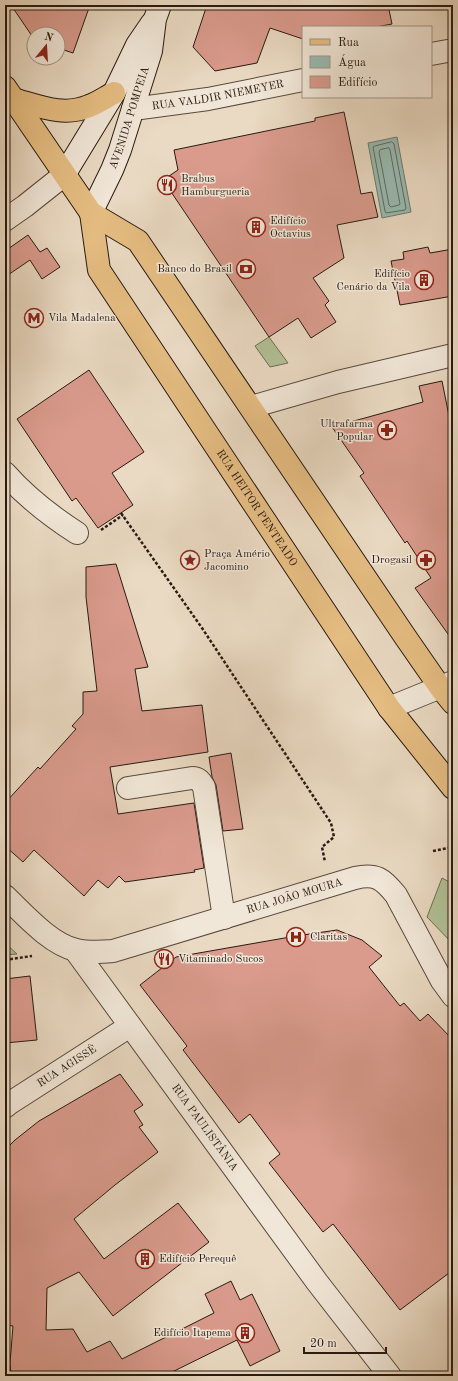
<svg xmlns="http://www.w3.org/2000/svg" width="458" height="1381" font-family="'Old Standard TT',serif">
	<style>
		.green { fill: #b2c197; stroke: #6e6e54 }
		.water { fill: #98bbb2; stroke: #6c7b72 }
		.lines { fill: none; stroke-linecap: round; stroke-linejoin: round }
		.shore { stroke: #606a62; stroke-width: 1 }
		.building { fill: #da9b8d; stroke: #291a11 }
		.minor-casing { stroke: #594a3e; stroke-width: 24 }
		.tertiary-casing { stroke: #594a3e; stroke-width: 24 }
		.secondary-casing { stroke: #291a11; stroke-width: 24 }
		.primary-casing { stroke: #291a11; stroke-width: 24 }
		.path { stroke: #291a11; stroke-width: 2.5; stroke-dasharray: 3 2; stroke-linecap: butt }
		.minor { stroke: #f1e7d8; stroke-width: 22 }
		.tertiary { stroke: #f1e7d8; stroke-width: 22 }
		.secondary { stroke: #f1e7d8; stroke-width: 22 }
		.primary { stroke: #e5bd82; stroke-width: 22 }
		.labels { text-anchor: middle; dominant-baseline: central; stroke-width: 3; stroke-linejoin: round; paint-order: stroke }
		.street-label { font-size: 11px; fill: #291a11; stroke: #f1e7d8 }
		.poi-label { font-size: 11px; fill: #291a11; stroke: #f1e7d8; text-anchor: start }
	</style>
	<rect width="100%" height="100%" fill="#eadac3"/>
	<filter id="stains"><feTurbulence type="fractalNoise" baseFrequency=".005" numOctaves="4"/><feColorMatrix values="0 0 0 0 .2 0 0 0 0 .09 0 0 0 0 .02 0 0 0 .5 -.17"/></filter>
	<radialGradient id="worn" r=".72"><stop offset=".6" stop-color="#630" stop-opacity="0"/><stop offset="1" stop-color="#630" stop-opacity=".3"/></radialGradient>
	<g class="green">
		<path d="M269,337L288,363L270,367L255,346Z"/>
		<path d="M442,878L453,884V944L427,917Z"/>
		<path d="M5,943L17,954L5,955Z"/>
	</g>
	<path class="water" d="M397,137L411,212L382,218L368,143Z"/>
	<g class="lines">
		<g class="shore">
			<path d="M392,142L394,144L406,208L405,210L386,213L385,211L373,147L375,146Z"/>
			<path d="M389,148L390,150L400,204L399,205L391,207L389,205L379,152L380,150Z"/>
		</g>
	</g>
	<g class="building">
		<path d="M11,5H90L73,53L58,48V34H34V39Z"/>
		<path d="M207,5H388L392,24L376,27H303V39L270,28L257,63L215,71L193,47Z"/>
		<path d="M344,112L361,194L372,192L378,217L337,225L344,258L313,278L329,301L325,305L336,322L311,338L298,318L269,337L163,180L178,170L174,150L315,121V118Z"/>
		<path d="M28,235L40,252L47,248L60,267L42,279L30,260L5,277V251Z"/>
		<path d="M428,247L430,253L453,249V296L400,305L391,261L404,259L403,252Z"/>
		<path d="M89,370L144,452L112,473L133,505L98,528L76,498L72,501L17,419Z"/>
		<path d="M442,381L449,416L453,422V641L415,588L431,578L407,541L405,543L360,476L364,473L332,427L423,402L419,386Z"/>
		<path d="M116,564L148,667L135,669L142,711L202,705L208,752L110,767L118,814L194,803L204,868L194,870L195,872L125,882L119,876L108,888L98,880L84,896L34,850L23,862L5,846V803L38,767L40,769L76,729L72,726L83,714V692L97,691L86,597V567Z"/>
		<path d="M231,753L243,829L223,831L216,785L212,777L209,757Z"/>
		<path d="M337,930L362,940L382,956L369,967L400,1006L404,1003L420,1021L428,1014L453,1040V1270L400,1310L333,1224L323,1232L269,1163L280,1154L250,1114L239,1123L183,1050L187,1046L140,985L176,957L296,936Z"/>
		<path d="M30,976L37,1040L5,1043V979Z"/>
		<path d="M120,1074L143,1105L134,1111L143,1125L139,1127L158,1152L115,1185L74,1219L104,1259L178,1203L209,1242L113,1316L79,1272L47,1288L46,1330L73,1329L87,1352L110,1341L122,1359L214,1313L205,1294L231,1281L240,1300L252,1294L280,1351L250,1366L237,1340L164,1376H11L10,1363L13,1326L5,1325V1150L15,1140L39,1121Z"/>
	</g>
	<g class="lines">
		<g class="minor-casing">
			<g id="minor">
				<path d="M431,54L453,50"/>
				<path id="s1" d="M133,109L208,99L303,80"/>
				<path d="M5,220L25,206L64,175"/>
				<path d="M251,407L338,382L453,355"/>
				<path d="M5,473C27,498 49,515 77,533"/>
				<path d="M389,708L453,682"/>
				<path d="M128,788L192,778C199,778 201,782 204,787L224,918"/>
				<path id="s2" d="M75,950L317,1282L390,1376"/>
				<path id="s3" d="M5,1107L10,1103L130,1026"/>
			</g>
		</g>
		<g class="tertiary-casing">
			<g id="tertiary">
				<path id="s4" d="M5,896C24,914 50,944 76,950C89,953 101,952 113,951L355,878C376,873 383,879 396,895L442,981L453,996"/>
			</g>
		</g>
		<g class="secondary-casing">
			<g id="secondary">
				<path d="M64,175L114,93L137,45L152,23"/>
				<path id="s5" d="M91,213L112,170L120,150L151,51L155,19L160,5"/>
			</g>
		</g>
		<g class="primary-casing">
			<g id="primary">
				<path d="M5,87L91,213L138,241L406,638L440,687L453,703"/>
				<path d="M13,99C39,106 63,117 89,106C98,103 106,97 114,93"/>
				<path id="s6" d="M91,213L99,270L389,708L453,788"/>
			</g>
		</g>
		<g class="path">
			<path d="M121,513L202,628L331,823L334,837L322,847L325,862"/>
			<path d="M101,530L123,515"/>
			<path d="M433,851L453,847"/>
			<path d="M5,960L32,956"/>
		</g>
		<use href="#minor" class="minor"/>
		<use href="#tertiary" class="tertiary"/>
		<use href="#secondary" class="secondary"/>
		<use href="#primary" class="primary"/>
	</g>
	<defs>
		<g id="restaurant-ring" transform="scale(1)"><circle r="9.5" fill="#f1e7d8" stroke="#8f2418" stroke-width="1.5"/><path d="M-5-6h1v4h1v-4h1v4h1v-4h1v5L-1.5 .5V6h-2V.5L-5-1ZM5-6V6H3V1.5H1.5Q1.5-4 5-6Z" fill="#8f2418"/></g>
		<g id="building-ring" transform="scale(1)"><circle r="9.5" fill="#f1e7d8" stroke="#8f2418" stroke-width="1.5"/><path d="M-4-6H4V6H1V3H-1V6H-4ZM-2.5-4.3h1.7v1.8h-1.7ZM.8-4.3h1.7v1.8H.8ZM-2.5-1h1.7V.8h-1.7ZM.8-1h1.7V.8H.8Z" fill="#8f2418"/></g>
		<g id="bank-ring" transform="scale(1)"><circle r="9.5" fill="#f1e7d8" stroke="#8f2418" stroke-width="1.5"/><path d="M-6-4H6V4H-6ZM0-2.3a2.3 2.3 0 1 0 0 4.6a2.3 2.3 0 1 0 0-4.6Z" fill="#8f2418"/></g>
		<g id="metro-ring" transform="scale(1)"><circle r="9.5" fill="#f1e7d8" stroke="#8f2418" stroke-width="1.5"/><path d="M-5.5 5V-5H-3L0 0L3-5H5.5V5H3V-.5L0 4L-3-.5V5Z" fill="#8f2418"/></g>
		<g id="pharmacy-ring" transform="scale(1)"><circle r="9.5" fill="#f1e7d8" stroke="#8f2418" stroke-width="1.5"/><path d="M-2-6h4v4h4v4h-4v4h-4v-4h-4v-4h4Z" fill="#8f2418"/></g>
		<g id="sight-ring" transform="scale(1)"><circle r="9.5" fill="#f1e7d8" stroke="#8f2418" stroke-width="1.5"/><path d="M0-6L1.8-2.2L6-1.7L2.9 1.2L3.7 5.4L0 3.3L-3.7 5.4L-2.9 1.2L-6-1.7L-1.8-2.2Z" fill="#8f2418"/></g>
		<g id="hospital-ring" transform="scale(1)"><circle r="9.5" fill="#f1e7d8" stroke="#8f2418" stroke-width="1.5"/><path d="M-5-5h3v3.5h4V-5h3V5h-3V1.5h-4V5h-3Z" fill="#8f2418"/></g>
	</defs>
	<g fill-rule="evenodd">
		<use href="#restaurant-ring" x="167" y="185"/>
		<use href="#building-ring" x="256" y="227"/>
		<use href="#bank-ring" x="246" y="269"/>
		<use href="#building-ring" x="424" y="280"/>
		<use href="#metro-ring" x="34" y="318"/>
		<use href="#pharmacy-ring" x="387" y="430"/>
		<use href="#sight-ring" x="190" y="560"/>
		<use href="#pharmacy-ring" x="426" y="560"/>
		<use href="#hospital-ring" x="296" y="937"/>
		<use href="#restaurant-ring" x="164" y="959"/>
		<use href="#building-ring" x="145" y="1259"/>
		<use href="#building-ring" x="245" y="1333"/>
	</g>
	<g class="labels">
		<g class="street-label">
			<text stroke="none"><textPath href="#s1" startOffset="86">RUA VALDIR NIEMEYER</textPath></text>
			<text stroke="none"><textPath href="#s5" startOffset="103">AVENIDA POMPEIA</textPath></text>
			<text stroke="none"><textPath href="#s6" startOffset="343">RUA HEITOR PENTEADO</textPath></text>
			<text stroke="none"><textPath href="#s4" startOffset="317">RUA JOÃO MOURA</textPath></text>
			<text stroke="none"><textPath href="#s3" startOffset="74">RUA AGISSÊ</textPath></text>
			<text stroke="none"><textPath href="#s2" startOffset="220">RUA PAULISTÂNIA</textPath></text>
		</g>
		<g class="poi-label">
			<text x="181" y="179">Brabus<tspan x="181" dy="13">Hamburgueria</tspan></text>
			<text x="270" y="221">Edifício<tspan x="270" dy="13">Octavius</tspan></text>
			<text x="232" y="269" text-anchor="end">Banco do Brasil</text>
			<text x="410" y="274" text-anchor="end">Edifício<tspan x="410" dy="13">Cenário da Vila</tspan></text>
			<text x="48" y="318">Vila Madalena</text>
			<text x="373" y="424" text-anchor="end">Ultrafarma<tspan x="373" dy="13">Popular</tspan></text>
			<text x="204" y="554">Praça Amério<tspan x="204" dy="13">Jacomino</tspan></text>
			<text x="412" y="560" text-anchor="end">Drogasil</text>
			<text x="310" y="937">Claritas</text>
			<text x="178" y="959">Vitaminado Sucos</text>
			<text x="159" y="1259">Edifício Perequê</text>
			<text x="231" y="1333" text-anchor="end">Edifício Itapema</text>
		</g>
	</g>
	<rect width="458" height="1381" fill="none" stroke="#eadac3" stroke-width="20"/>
	<rect x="6" y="6" width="446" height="1369" fill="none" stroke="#291a11" stroke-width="2"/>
	<rect x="10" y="10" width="438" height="1361" fill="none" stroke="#291a11"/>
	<rect x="302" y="26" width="130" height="72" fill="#f1e7d8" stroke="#a19588"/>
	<rect x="310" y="39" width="20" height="6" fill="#e5bd82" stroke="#a19588"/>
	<text x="338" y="46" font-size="12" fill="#291a11">Rua</text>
	<rect x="310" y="56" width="20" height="12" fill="#98bbb2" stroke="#a19588"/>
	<text x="338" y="66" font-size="12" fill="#291a11">Água</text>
	<rect x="310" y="76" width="20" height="12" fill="#da9b8d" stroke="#a19588"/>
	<text x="338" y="86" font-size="12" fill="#291a11">Edifício</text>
	<g transform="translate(46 46) rotate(18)"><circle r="19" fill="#f1e7d8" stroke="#a19588"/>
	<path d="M0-3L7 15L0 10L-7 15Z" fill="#8f2418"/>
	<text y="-6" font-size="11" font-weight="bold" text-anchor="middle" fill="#291a11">N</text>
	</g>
	<path d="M304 1347v6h82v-6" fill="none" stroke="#291a11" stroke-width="2"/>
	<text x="310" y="1347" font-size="12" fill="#291a11" stroke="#f1e7d8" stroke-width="3" paint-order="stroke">20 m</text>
	<rect width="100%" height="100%" filter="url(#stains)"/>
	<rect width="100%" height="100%" fill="url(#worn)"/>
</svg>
